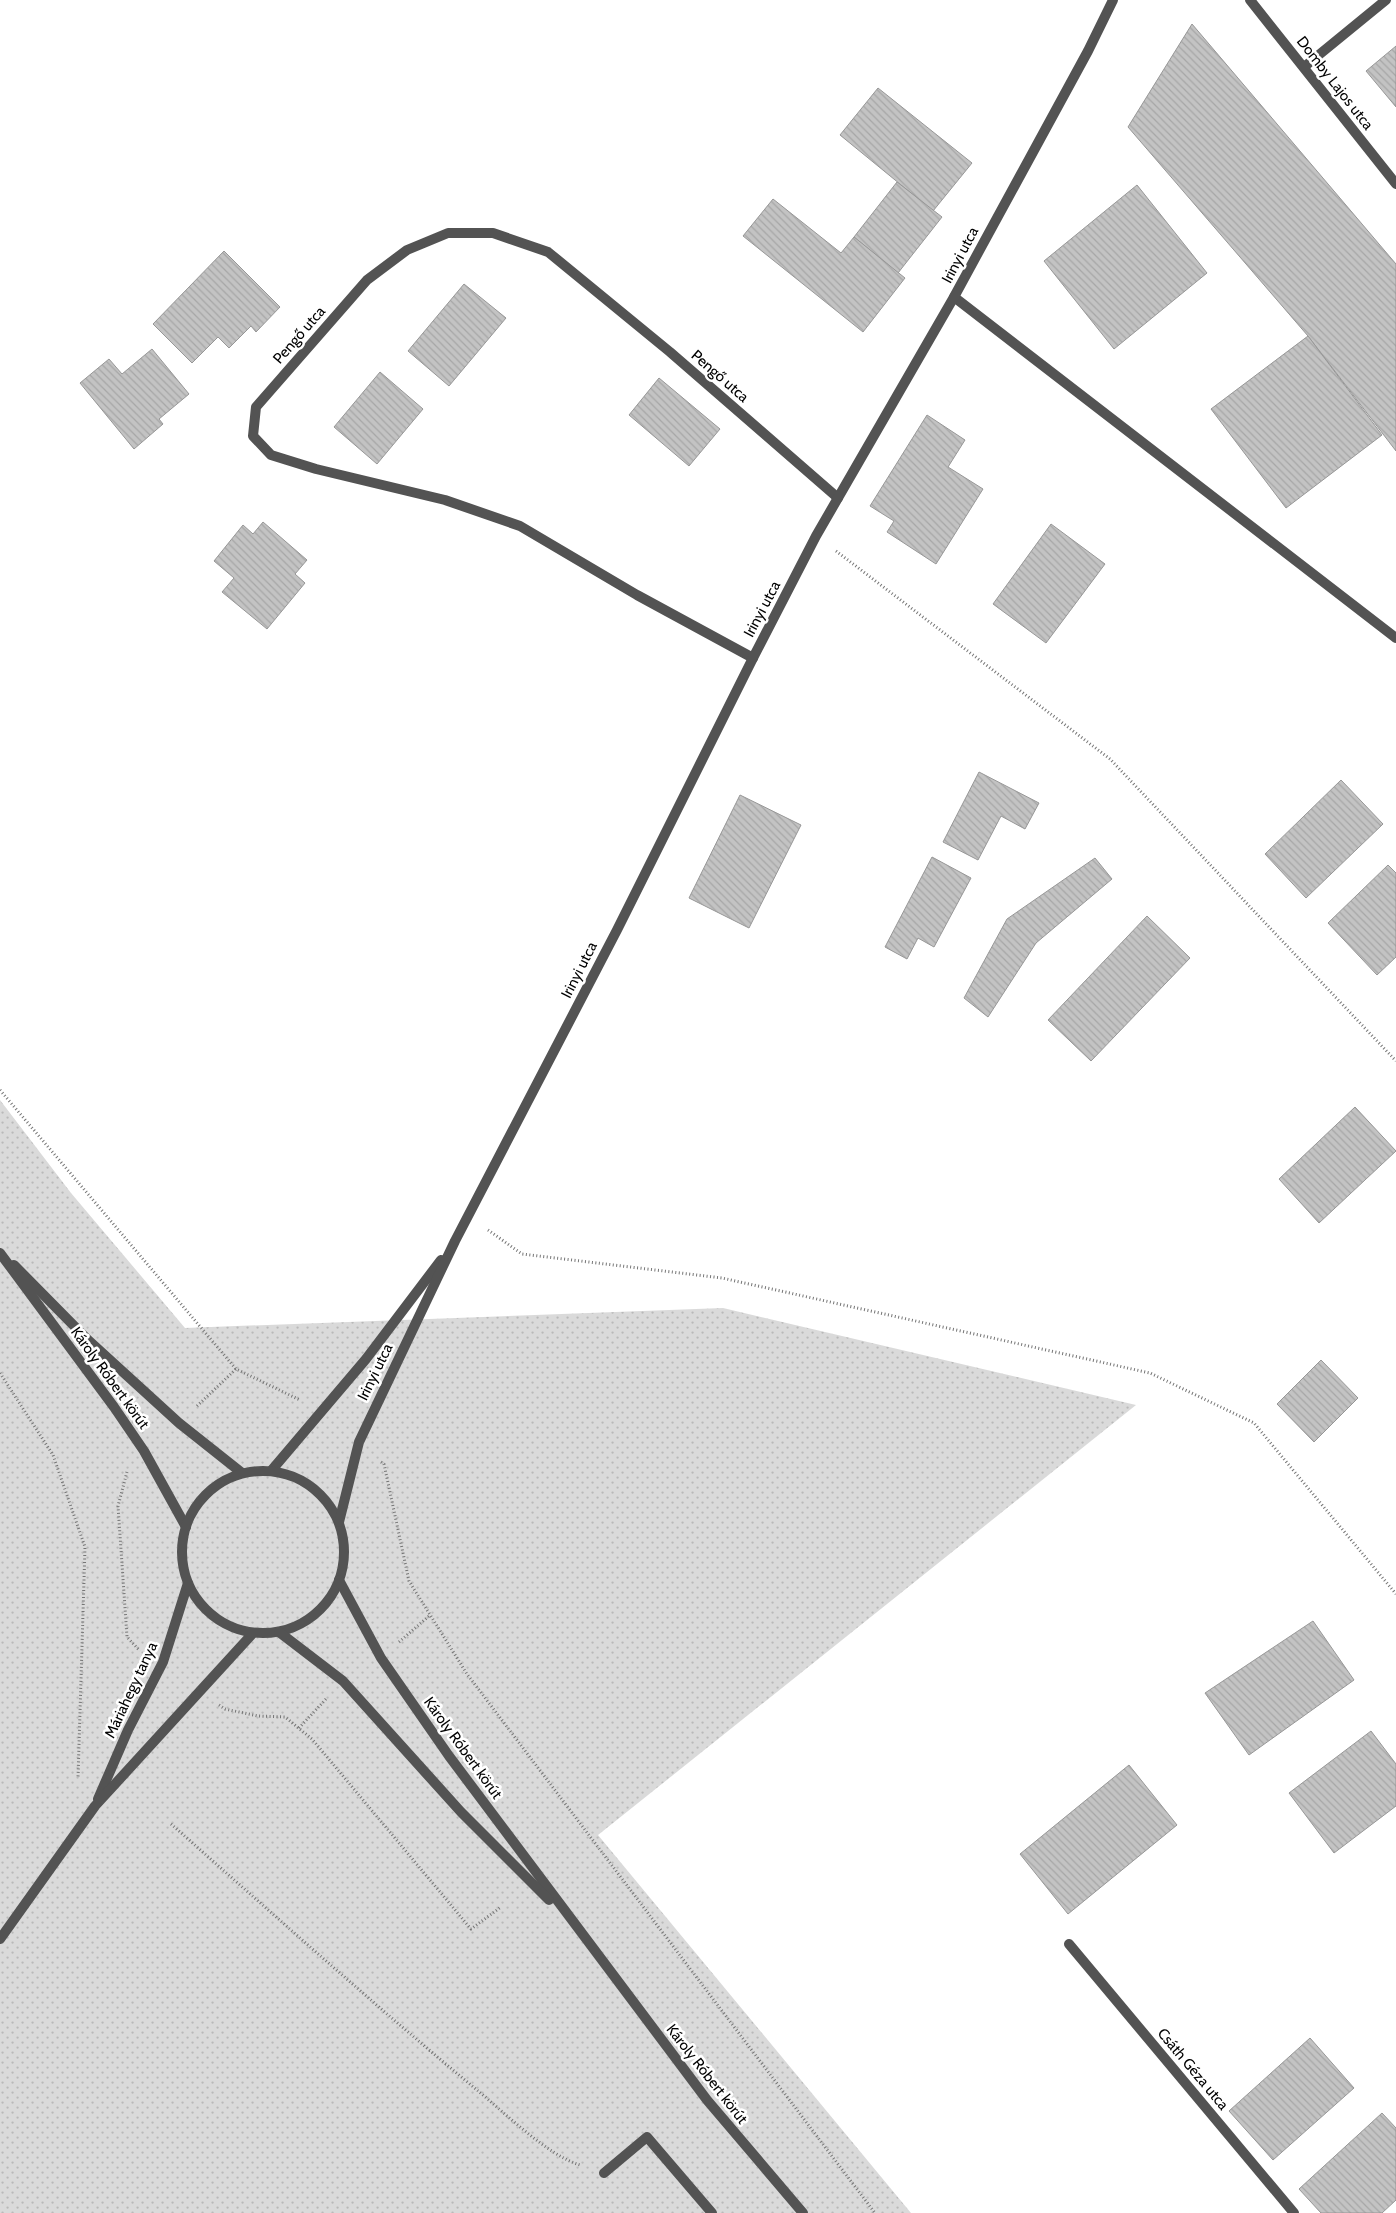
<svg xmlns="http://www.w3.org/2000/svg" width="1396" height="2213" font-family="Cabin,sans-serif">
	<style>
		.green { fill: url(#green-dots) }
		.building { fill: url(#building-back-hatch); stroke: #979797 }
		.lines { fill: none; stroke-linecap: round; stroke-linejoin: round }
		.path { stroke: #757575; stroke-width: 3; stroke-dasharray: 1 2.5; stroke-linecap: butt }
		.service { stroke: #535353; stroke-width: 10 }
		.minor { stroke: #535353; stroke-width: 10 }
		.tertiary { stroke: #535353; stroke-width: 10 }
		.labels { text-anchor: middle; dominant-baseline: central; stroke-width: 5; stroke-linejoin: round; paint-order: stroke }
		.street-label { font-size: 15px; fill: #000; stroke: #fff }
	</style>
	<defs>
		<pattern id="green-dots" width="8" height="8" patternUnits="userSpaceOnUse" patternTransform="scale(1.25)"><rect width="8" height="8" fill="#dadada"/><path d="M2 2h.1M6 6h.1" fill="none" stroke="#b9b9b9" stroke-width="1.8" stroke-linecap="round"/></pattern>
		<pattern id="building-back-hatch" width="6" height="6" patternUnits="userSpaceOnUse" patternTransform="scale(1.25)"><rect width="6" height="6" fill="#c3c3c3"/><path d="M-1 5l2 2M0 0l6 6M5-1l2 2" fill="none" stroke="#a6a6a6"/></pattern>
	</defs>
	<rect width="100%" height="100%" fill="#fff"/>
	<path class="green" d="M0,1100L71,1193L185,1328L723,1308L1136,1405L598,1835L911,2213H0Z"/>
	<g class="building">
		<path d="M1192,24L1396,264V451L1308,336L1128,127Z"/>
		<path d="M1396,46V107L1366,71Z"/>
		<path d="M878,88L972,163L933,211L840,135Z"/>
		<path d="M897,182L942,217L898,273L854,237Z"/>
		<path d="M1137,185L1207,273L1114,349L1044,261Z"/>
		<path d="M773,199L841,253L854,237L905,278L863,332L743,236Z"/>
		<path d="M224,251L280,307L256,332L251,326L229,348L218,337L192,363L153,324Z"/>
		<path d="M464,284L506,318L449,386L408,351Z"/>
		<path d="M1308,336L1382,435L1286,508L1211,409Z"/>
		<path d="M152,349L189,394L159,419L163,424L134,449L80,383L109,359L122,374Z"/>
		<path d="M380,372L423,409L377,464L334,427Z"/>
		<path d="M659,378L720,429L689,466L629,415Z"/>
		<path d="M927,415L965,440L948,467L983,489L936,564L887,532L894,521L870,506Z"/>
		<path d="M263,522L307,560L295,574L305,583L267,629L222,592L234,578L214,561L243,525L253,534Z"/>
		<path d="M1051,524L1105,564L1046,643L993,604Z"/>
		<path d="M979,772L1039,803L1025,829L1001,816L978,860L943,842Z"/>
		<path d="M1341,780L1383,824L1306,898L1265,854Z"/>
		<path d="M740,795L801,825L749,928L689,898Z"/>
		<path d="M932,857L971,878L934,947L918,938L907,959L885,947Z"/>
		<path d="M1095,858L1112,879L1036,943L988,1017L964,998L1007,919Z"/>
		<path d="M1388,865L1396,873V957L1377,975L1328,923Z"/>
		<path d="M1147,916L1190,958L1091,1061L1048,1020Z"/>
		<path d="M1355,1107L1396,1151L1319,1223L1279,1179Z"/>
		<path d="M1321,1360L1358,1398L1314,1442L1277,1404Z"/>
		<path d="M1313,1621L1354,1680L1249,1755L1205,1693Z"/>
		<path d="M1371,1731L1396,1764V1806L1334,1853L1289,1793Z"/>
		<path d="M1129,1765L1177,1825L1068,1914L1020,1854Z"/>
		<path d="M1310,2038L1354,2088L1273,2160L1229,2111Z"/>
		<path d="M1382,2113L1396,2128V2200L1382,2213H1321L1299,2189Z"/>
	</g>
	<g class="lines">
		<g class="path">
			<path d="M836,551L1110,759L1396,1061"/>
			<path d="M0,1090L236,1369L300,1400"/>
			<path d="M488,1230L522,1254L722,1278L1150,1373L1254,1423L1396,1594"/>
			<path d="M0,1373L53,1455L85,1547L78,1778"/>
			<path d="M197,1406L236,1369"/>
			<path d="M381,1462L384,1464L409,1581L467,1674L875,2213"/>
			<path d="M127,1472L118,1506L127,1637L140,1651"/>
			<path d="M399,1642L429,1616"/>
			<path d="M219,1705L225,1709L258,1716L285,1717L312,1739L471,1929L501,1907"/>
			<path d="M299,1728L326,1699"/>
			<path d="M171,1824C272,1913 373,2004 477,2090C505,2113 547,2155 580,2165"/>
		</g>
		<g class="service">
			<path d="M954,297L1396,638"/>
			<path d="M604,2173L647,2137L712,2213"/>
		</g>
		<g class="minor">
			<path d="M1250,0L1396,184"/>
			<path d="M1304,67L1386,0"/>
			<path d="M753,658L637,595L520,526L445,500L316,469L271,455L253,436L256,407L367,280L407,250L448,233H493L548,252L670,352L838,498"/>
			<path d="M98,1799L128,1730L163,1662L188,1583"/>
			<path d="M0,1939L95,1806L253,1633"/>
			<path d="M1069,1944L1294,2213"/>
		</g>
		<g class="tertiary">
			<path d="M0,1253L114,1407L144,1451L186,1527"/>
			<path d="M14,1265L88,1340L179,1423L242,1473"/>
			<path d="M271,1471L366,1359L441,1260"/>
			<circle cx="263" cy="1552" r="81"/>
			<path d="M339,1522L359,1442L455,1241L617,930L753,658L816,536L954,297L1088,51L1113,0"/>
			<path d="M339,1580L381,1658L449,1756L707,2100L803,2213"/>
			<path d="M279,1632L343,1681L461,1812L549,1900"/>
		</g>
	</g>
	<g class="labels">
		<g class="street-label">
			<text transform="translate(1335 83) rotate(52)">Domby Lajos utca</text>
			<text transform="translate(960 255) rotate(-62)">Irinyi utca</text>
			<text transform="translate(299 335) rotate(-49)">Pengő utca</text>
			<text transform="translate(720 376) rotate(41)">Pengő utca</text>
			<text transform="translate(762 609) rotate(-62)">Irinyi utca</text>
			<text transform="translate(579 970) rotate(-63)">Irinyi utca</text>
			<text transform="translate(375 1372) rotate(-64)">Irinyi utca</text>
			<text transform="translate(110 1378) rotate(54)">Károly Róbert körút</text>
			<text transform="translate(131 1690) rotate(-65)">Máriahegy tanya</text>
			<text transform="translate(463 1748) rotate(54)">Károly Róbert körút</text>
			<text transform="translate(1193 2069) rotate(50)">Csáth Géza utca</text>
			<text transform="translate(707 2074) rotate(52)">Károly Róbert körút</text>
		</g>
	</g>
</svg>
